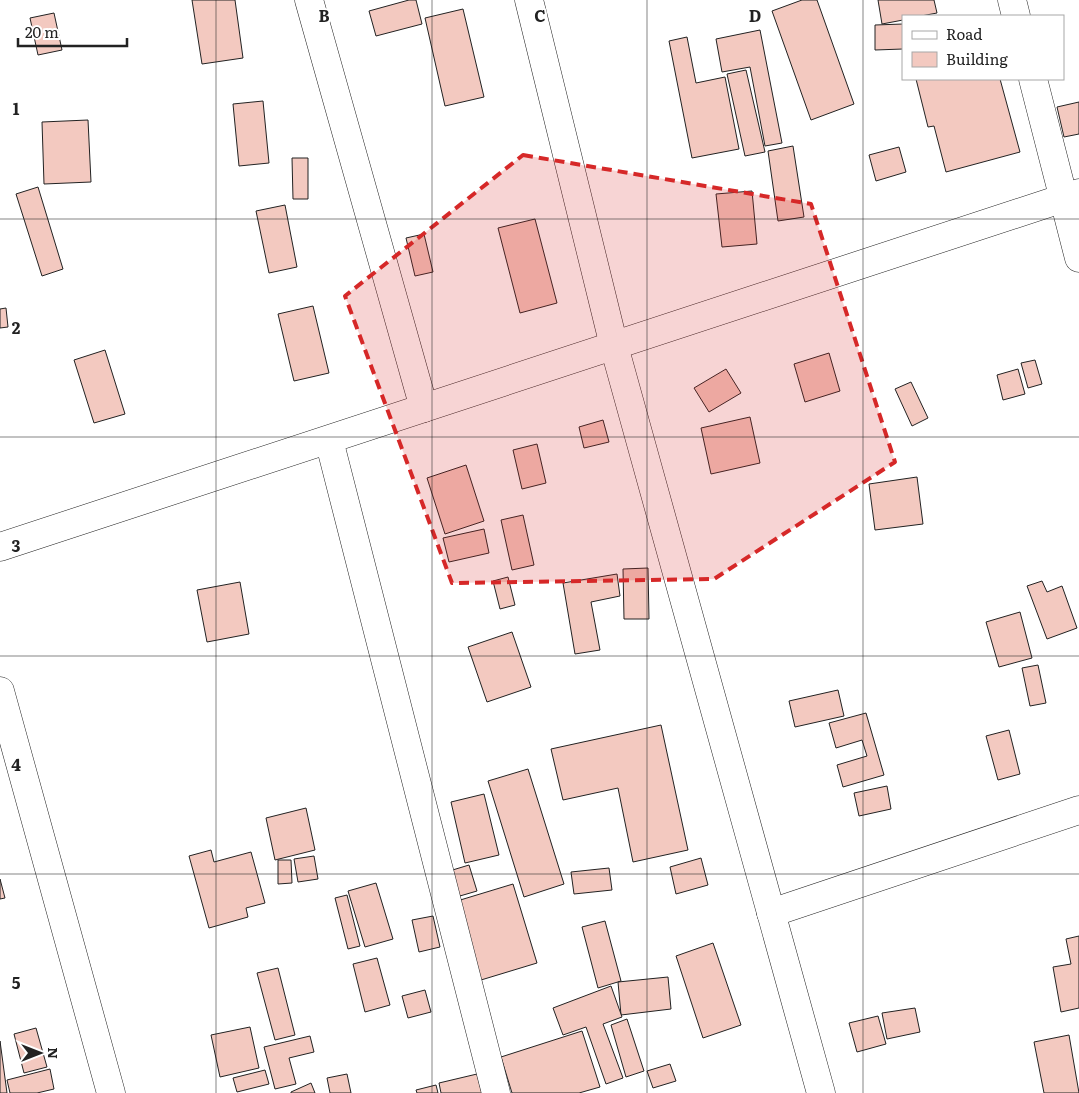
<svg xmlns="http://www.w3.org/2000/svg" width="1079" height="1093" font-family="Literata,serif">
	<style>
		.building { fill: #f3c9c0; stroke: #222 }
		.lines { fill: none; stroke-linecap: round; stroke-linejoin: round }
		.minor-casing { stroke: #222; stroke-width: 29 }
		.secondary-casing { stroke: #222; stroke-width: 29 }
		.minor { stroke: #fff; stroke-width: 28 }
		.secondary { stroke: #fff; stroke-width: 28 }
		.marked { fill: #d62828; fill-opacity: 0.2; stroke: #d62828; stroke-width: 4; stroke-dasharray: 10 6; stroke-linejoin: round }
		.grid { fill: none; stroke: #222; stroke-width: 1; stroke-opacity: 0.55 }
		.grid-label { font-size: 16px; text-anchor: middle; font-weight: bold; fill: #222; stroke: #fff; stroke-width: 4; stroke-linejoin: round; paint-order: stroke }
	</style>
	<rect width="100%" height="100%" fill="#fff"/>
	<g class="building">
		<path d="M192,0H235L243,58L202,64Z"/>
		<path d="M409,0H416L422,24L376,36L369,11Z"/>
		<path d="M802,0H817L854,104L811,120L772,11Z"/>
		<path d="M878,0H934L937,13L921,16H903V20L882,24Z"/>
		<path d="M463,9L484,97L445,106L425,18Z"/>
		<path d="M54,13L62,50L38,55L30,18Z"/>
		<path d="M903,24V49L875,50V25Z"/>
		<path d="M760,30L782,143L765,146L750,67L722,72L716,39Z"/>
		<path d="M687,37L696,83L725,77L739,149L692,158L669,41Z"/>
		<path d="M746,70L765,152L745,156L727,74Z"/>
		<path d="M916,79H1000L1020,152L946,172L934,126L928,127Z"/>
		<path d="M263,101L269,163L239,166L233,104Z"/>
		<path d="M1079,102V134L1064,137L1057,107Z"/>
		<path d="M88,120L91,182L44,184L42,122Z"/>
		<path d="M793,146L804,217L778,221L768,151Z"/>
		<path d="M899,147L906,172L876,181L869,155Z"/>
		<path d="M292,158H308V199H293Z"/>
		<path d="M38,187L63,269L42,276L16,194Z"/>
		<path d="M752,191L757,244L722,247L716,194Z"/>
		<path d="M285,205L297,267L269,273L256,211Z"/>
		<path d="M535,219L557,303L520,313L498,228Z"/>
		<path d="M424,234L433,272L415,276L406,238Z"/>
		<path d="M313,306L329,373L294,381L278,314Z"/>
		<path d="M6,308L8,327L0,328V309Z"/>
		<path d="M105,350L125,414L94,423L74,360Z"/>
		<path d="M829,353L840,391L805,402L794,364Z"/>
		<path d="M1035,360L1042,384L1028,388L1021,363Z"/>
		<path d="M726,369L741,393L709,412L694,388Z"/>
		<path d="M1018,369L1025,394L1003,400L997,375Z"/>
		<path d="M911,382L928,418L912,426L895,389Z"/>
		<path d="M750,417L760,463L711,474L701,428Z"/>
		<path d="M603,420L609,442L584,448L579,427Z"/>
		<path d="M537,444L546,483L522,489L513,450Z"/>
		<path d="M466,465L484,521L445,534L427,478Z"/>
		<path d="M917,477L923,524L875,530L869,484Z"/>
		<path d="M523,515L534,565L512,570L501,520Z"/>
		<path d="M484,529L489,553L449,562L443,538Z"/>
		<path d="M648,568L649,619H624L623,569Z"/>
		<path d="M617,574L620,596L591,602L600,650L575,654L563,583Z"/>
		<path d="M508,577L515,605L500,609L493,581Z"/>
		<path d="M1042,581L1047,592L1062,586L1077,628L1047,639L1027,586Z"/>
		<path d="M240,582L249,634L207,642L197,590Z"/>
		<path d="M1020,612L1032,658L999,667L986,622Z"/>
		<path d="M512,632L531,687L487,702L468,647Z"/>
		<path d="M1038,665L1046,703L1030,706L1022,668Z"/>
		<path d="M838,690L844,716L795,727L789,701Z"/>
		<path d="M866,713L884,775L843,787L837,765L867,756L862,740L836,748L829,723Z"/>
		<path d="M661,725L688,850L633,862L618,788L563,800L551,749Z"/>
		<path d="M1009,730L1020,774L998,780L986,736Z"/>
		<path d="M528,769L564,884L524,897L488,781Z"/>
		<path d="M887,786L891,809L859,816L854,793Z"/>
		<path d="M484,794L499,855L465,863L451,802Z"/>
		<path d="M306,808L315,850L275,860L266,818Z"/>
		<path d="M211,850L214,862L251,852L265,903L246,908L248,917L209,928L189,856Z"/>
		<path d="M314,856L318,879L298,882L294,859Z"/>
		<path d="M701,858L708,885L676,894L670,867Z"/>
		<path d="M278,860H291L292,883L278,884Z"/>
		<path d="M469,865L477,891L453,898L446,872Z"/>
		<path d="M609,868L612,890L574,894L571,872Z"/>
		<path d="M0,879L5,898L0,899Z"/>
		<path d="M376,883L393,939L365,947L348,891Z"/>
		<path d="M513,884L537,963L481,980L457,901Z"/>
		<path d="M347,895L360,946L348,949L335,898Z"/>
		<path d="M433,916L440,947L419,952L412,920Z"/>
		<path d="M605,921L621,981L598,988L582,927Z"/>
		<path d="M1079,936V1008L1061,1012L1053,967L1071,964L1066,939Z"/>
		<path d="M713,943L741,1025L703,1038L676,956Z"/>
		<path d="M377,958L390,1005L365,1012L353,964Z"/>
		<path d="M278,968L295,1035L275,1040L257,973Z"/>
		<path d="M668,977L671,1009L621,1015L618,982Z"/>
		<path d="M611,986L622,1017L603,1024L623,1078L606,1084L586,1027L563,1035L553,1008Z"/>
		<path d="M425,990L431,1012L408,1018L402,996Z"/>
		<path d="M915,1008L920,1032L887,1039L882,1013Z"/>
		<path d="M878,1016L886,1044L857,1052L849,1023Z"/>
		<path d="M627,1019L644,1071L626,1077L611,1025Z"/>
		<path d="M250,1027L259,1068L220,1077L211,1035Z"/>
		<path d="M36,1028L47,1067L24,1073L14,1034Z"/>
		<path d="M582,1031L600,1087L579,1093H512L501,1057Z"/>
		<path d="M1069,1035L1079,1093H1044L1034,1042Z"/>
		<path d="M310,1036L314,1052L289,1058L296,1084L275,1089L264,1047Z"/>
		<path d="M0,1041L7,1093H0Z"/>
		<path d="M670,1064L676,1081L653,1088L647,1071Z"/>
		<path d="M50,1069L54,1089L37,1093H10L7,1080Z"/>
		<path d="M265,1070L269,1084L237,1092L233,1078Z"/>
		<path d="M347,1074L351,1093H330L327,1078Z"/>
		<path d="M477,1074L482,1093H441L439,1083Z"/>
		<path d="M311,1083L315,1093H291V1092Z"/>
		<path d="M436,1085L438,1093H417L416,1090Z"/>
	</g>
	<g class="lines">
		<g class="minor-casing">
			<g id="minor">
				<path d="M309,0L424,408"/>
				<path d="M529,0L614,346L821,1093"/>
				<path d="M1012,0L1016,16"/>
				<path d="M1033,79L1079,258"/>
				<path d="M329,440L496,1093"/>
				<path d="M0,691L111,1093"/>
				<path d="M771,913L1079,810"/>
			</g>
		</g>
		<g class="secondary-casing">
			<path id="secondary" d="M0,547L1079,193"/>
		</g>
		<use href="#minor" class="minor"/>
		<use href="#secondary" class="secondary"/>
	</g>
	<path class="marked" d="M523,155L811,204L895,462L714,579L452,583L345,296Z"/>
	<path class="grid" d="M216,0V1093M432,0V1093M647,0V1093M863,0V1093M0,219H1079M0,437H1079M0,656H1079M0,874H1079"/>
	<g class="grid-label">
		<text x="324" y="22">B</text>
		<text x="540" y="22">C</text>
		<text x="755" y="22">D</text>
		<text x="16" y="115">1</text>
		<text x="16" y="334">2</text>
		<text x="16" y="552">3</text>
		<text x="16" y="771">4</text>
		<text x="16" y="989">5</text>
	</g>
	<rect x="902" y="15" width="162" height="65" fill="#ffffff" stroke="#a7a7a7"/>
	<rect x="912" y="31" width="25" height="8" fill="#ffffff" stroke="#a7a7a7"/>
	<text x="946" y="40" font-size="15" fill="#222222">Road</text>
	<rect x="912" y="52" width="25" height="15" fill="#f3c9c0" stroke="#a7a7a7"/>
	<text x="946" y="65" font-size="15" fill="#222222">Building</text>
	<g transform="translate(40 1053) rotate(90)" stroke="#ffffff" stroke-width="4" paint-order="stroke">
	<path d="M0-4L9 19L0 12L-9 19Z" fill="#222222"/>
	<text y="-8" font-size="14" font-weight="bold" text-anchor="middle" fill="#222222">N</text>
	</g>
	<path d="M18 38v8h109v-8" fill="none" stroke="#222222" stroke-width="2.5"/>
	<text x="25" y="38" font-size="15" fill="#222222" stroke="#ffffff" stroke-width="4" paint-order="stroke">20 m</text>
</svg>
